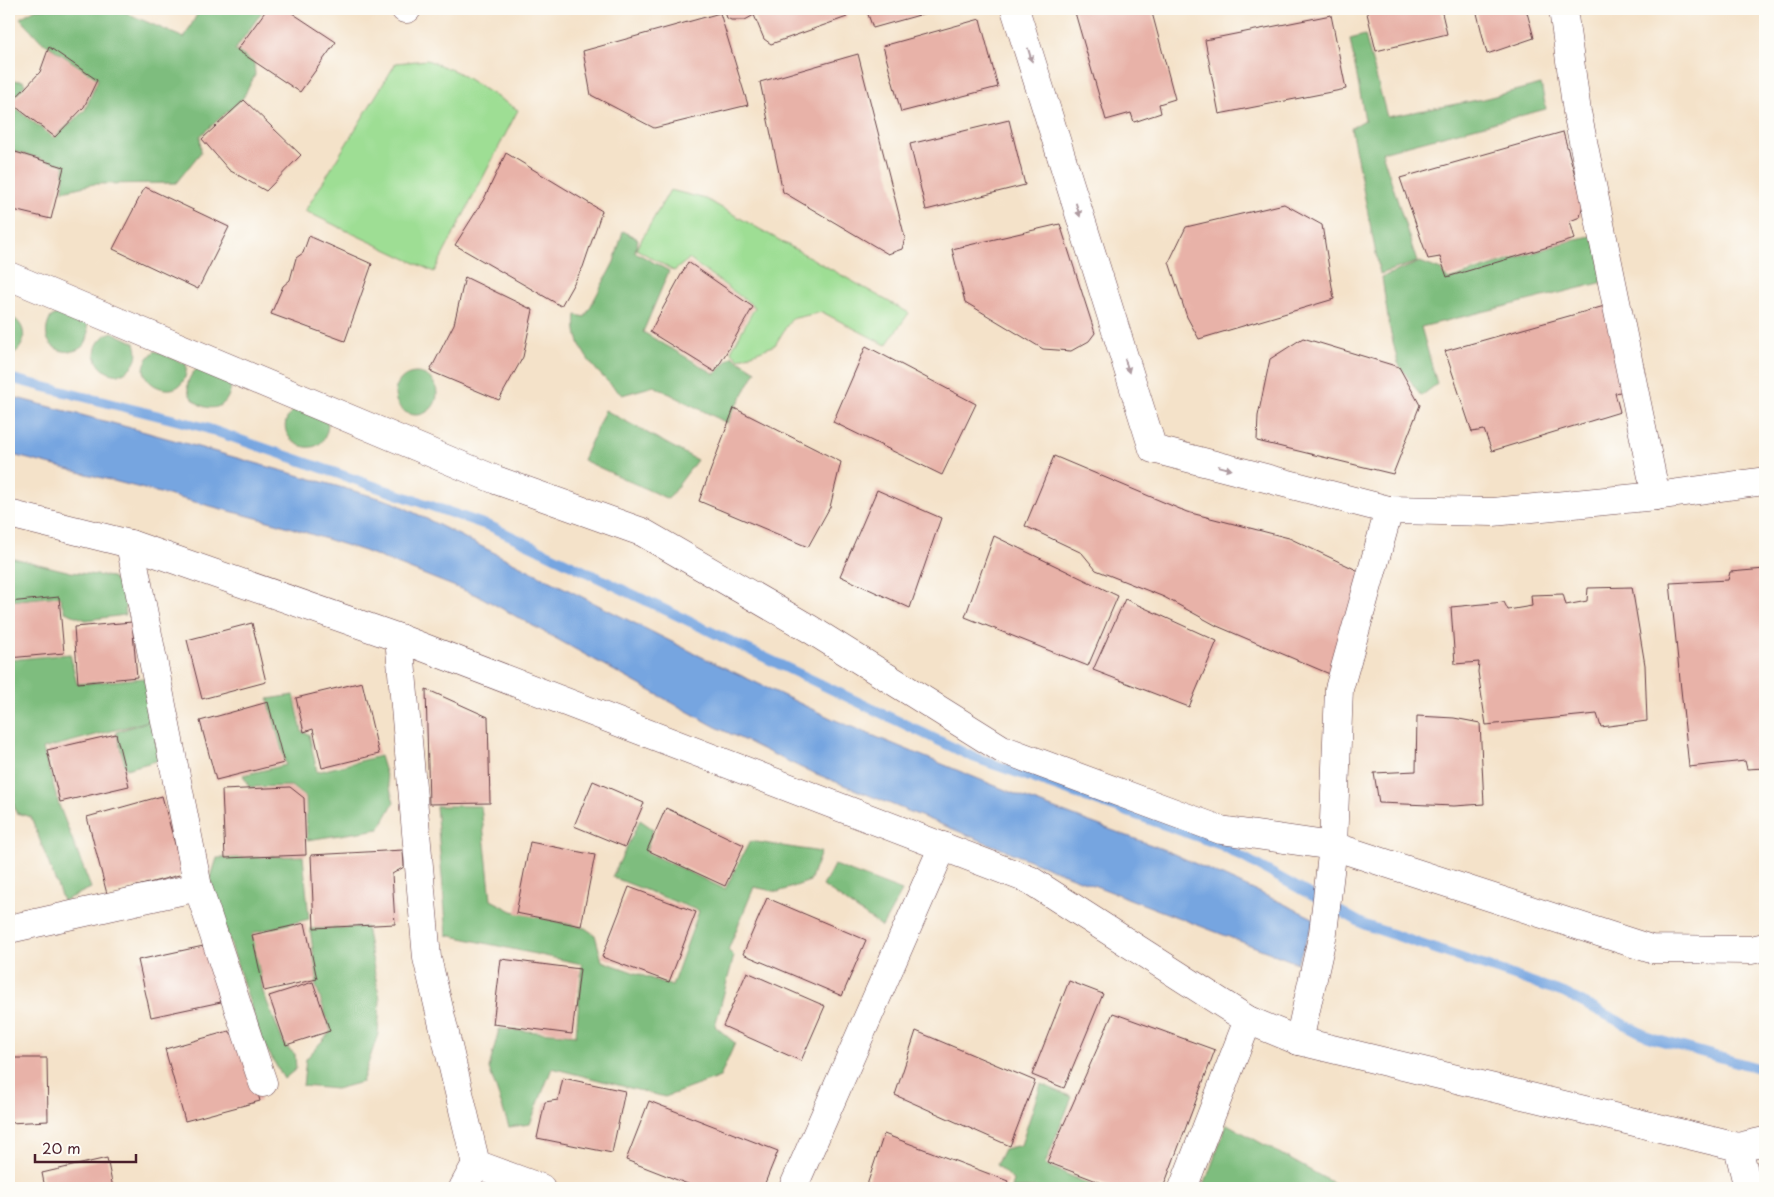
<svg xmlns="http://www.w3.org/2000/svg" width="1774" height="1197" font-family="'Playpen Sans',sans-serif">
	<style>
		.green { fill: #9ede94; stroke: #747e60 }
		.forest { fill: #7ebd7e; stroke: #646e54 }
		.water { fill: #76a5e0; stroke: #606286 }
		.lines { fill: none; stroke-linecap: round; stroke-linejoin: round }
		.stream { stroke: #76a5e0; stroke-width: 10 }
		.building { fill: #e8b2a8 }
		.minor-casing { stroke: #643c43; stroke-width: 29 }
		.minor { stroke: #fff; stroke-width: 28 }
		.oneway { fill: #ae9aa0 }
	</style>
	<rect width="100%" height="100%" fill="#fdfcf7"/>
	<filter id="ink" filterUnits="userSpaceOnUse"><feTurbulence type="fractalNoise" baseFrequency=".02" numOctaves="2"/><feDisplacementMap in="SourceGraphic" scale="10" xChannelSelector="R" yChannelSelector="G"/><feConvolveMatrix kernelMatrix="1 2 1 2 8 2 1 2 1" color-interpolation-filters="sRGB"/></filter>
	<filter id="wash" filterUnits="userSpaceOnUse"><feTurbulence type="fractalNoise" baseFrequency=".0096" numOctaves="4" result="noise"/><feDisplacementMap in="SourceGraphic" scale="20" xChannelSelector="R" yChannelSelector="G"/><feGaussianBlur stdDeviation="1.12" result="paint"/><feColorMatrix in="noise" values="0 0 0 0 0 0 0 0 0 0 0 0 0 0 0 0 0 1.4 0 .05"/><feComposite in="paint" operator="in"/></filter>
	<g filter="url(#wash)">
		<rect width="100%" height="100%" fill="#f4e2c9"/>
		<g class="green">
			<path d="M427,60L457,72L518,110L434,272L305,211L396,63Z"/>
			<path d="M670,190L706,199L909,313L886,345L822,312L791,319L775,345L739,359L731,351L755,307L689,259L674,271L636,249Z"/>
		</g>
		<g class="forest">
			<path d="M36,9H117L184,38L200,9H264L235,50L254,63L255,75L243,98L200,136L201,152L176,183L94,184L63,191L64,165L9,150V80L23,81L25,85L9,103L54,138L85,110L98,79L41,41L20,18Z"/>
			<path d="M1365,35L1387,117L1483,99L1541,84L1546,109L1382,152L1417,262L1380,274L1351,128L1365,120L1350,39Z"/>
			<path d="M623,231L638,239L635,252L669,271L643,332L715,374L732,356L756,371L727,423L654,386L622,395C599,374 571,349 576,315L585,317L614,262Z"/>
			<path d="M1596,235L1604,282L1421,327L1437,384L1421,396L1398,363L1389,325L1382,277L1420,262L1441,270L1448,280L1576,239Z"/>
			<path d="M63,310L86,322C101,365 28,359 51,317Z"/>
			<path d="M9,316C29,323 28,349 9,356Z"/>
			<path d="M112,332L135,343C138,352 138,361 130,368C108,390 75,348 112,332Z"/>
			<path d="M155,351L186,364C191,412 117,382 155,351Z"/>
			<path d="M198,368L231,384C228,432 163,397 198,368Z"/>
			<circle cx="416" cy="394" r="21"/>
			<path d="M296,408L328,423C326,472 260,436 296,408Z"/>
			<path d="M605,410L697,460L668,499L583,460Z"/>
			<path d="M9,557L71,572L112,577L125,593V615L86,620L65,612L59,596L9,601Z"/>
			<path d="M70,654L77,684L145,678L160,760L126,769L116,732L149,721L43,749L59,805L91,888L63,901L31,817L16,813L9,783V660Z"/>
			<path d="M294,695L302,732L309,734L317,772L380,756L394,802L379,829L307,840L306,798L291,786L249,787L243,775L286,765L268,699Z"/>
			<path d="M436,806H481L491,900L512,911L585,928L595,935L602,961L672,986L699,911L612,877L640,820L653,829L646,852L725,889L750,841L821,852L810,881L778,892L754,887L728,950L734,956L715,1026L735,1043L720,1077L665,1097L552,1068L530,1124L509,1127L489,1068L499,1029L576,1035L582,964L447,935Z"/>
			<path d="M303,856L309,919L253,933L263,992L285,1046L295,1054L296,1069L284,1079L262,1041L210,880L217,858Z"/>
			<path d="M834,865L902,891L882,927L823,886Z"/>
			<path d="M366,927L380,1000L378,1034L362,1082L336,1089L303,1086L306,1059L331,1031L315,983L317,980L310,929Z"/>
			<path d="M1041,1084L1072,1097L1045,1164L1097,1188H1011L1013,1180L996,1165L1004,1149L1021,1145Z"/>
			<path d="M1227,1124L1342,1188H1203Z"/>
		</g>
		<path class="water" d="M9,396L131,428L393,502L702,657L835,720L1020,796L1165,850L1280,902L1315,919L1297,963L1054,870L804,769L714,726L481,597L364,551L276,523L9,454Z"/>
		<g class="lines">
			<path class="stream" d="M9,378L203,427L492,527L973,757L1221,845L1365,925L1564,993L1651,1038L1765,1070"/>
		</g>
		<g id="blocks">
			<g class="building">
				<path d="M267,9H286L336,42L300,92L237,50Z"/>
				<path d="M724,9H844L847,17L771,44L764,39L754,15L745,20H731L727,18Z"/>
				<path d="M866,9H941L873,28Z"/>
				<path d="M1074,9H1151L1175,99L1159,104L1161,113L1134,122L1131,113L1106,120Z"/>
				<path d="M1366,9H1441L1447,34L1376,51Z"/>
				<path d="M1476,9H1526L1534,38L1487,54Z"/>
				<path d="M720,13L748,105L654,128L591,95L583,51Z"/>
				<path d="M1331,15L1346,89L1219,114L1205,40Z"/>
				<path d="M980,19L998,87L901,112L883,46Z"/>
				<path d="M49,47L97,80L84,107L55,137L11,103L40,72Z"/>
				<path d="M858,54L905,238L902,249L888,254L783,192L760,82Z"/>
				<path d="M244,100L301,155L266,191L229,170L202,139Z"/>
				<path d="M1009,120L1025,185L926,210L910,144Z"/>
				<path d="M1563,132L1583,204L1580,217L1570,221L1575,239L1447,277L1440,257L1428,259L1400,178Z"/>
				<path d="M9,150L64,167L51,219L9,209Z"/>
				<path d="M506,153L602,211L583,267L561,306L455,245L484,199Z"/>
				<path d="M145,187L229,227L198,289L113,249Z"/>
				<path d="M1284,204L1322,225L1334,299L1199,339L1187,317L1169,262L1186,227Z"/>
				<path d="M1060,224L1095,333L1089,341L1071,351L1043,349L965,302L952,249Z"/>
				<path d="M309,236L372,264L345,341L271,314L283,286L290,280L296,258L303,253Z"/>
				<path d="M688,262L753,307L715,372L650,332Z"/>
				<path d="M465,277L533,310L523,357L499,400L430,371L454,324Z"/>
				<path d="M1608,305L1625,391L1615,393L1620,412L1492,451L1484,430L1472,432L1445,351Z"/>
				<path d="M1303,338L1399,367L1420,405L1393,474L1257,441L1258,416L1270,359Z"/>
				<path d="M866,346L976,404L942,475L833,422Z"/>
				<path d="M734,408L841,462L830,507L808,547L699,501Z"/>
				<path d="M1054,456L1187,512L1289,538L1363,573L1332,675L1217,626L1164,597L1096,570L1082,553L1025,526Z"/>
				<path d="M877,490L941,518L910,608L840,576Z"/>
				<path d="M994,536L1118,596L1088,666L965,617Z"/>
				<path d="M1765,569V768L1747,769L1745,761L1689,767L1670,583L1728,580L1730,572Z"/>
				<path d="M1632,587L1645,665L1647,721L1601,727L1597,714L1486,725L1478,672L1479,662L1455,664L1451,607L1504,602L1508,610L1532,606L1531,595L1563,594L1566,605L1587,601L1588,588Z"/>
				<path d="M59,597L64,653L9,658V602Z"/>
				<path d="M1125,599L1217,641L1189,707L1093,670Z"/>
				<path d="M132,622L137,677L78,683L74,627Z"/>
				<path d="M252,623L266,682L202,699L187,640Z"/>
				<path d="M362,682L379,754L322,768L313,729L304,732L296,698Z"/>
				<path d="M426,689L488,717L490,803L429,804Z"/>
				<path d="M268,702L284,763L216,780L200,721Z"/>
				<path d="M1417,716L1454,718L1480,723L1484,804L1454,806L1379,803L1374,773L1416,771Z"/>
				<path d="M116,734L129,786L60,802L47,750Z"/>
				<path d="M593,781L644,803L625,847L574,826Z"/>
				<path d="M290,787L304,798L306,855L225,858L222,790Z"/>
				<path d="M162,796L183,874L107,894L87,817Z"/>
				<path d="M666,808L744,845L725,886L647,850Z"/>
				<path d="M530,842L595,855L581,926L516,913Z"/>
				<path d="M403,850L404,867L392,874L395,924L314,928L311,855Z"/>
				<path d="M629,887L696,912L669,982L602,957Z"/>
				<path d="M767,898L866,940L842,996L743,954Z"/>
				<path d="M305,923L317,979L264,991L252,935Z"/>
				<path d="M208,945L221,1002L151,1017L138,960Z"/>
				<path d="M501,959L580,969L572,1034L493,1024Z"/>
				<path d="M747,972L825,1006L801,1061L723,1026Z"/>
				<path d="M1069,981L1103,994L1064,1088L1032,1075Z"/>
				<path d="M313,982L330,1031L286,1045L269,996Z"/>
				<path d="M1113,1013L1215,1050L1163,1188H1115L1047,1162Z"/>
				<path d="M229,1031L246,1051L260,1101L185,1121L165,1049Z"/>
				<path d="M916,1031L1035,1081L1010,1146L895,1095Z"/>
				<path d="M9,1058H47L48,1121L9,1123Z"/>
				<path d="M563,1078L625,1091L612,1153L537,1138L545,1102L558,1100Z"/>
				<path d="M649,1101L778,1151L763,1188H698L626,1160Z"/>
				<path d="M884,1134L1008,1181L1005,1188H866Z"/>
				<path d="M107,1158L113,1188H45L42,1173Z"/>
			</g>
		</g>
	</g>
	<g filter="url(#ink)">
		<use href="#blocks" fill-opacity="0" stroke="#643c43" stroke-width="1"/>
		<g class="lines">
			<g class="minor-casing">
				<g id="minor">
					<path d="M405,9H407"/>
					<path d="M1015,9L1153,449L1389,510L1339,689L1333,846L1323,933L1299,1041"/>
					<path d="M1563,9L1577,112L1656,496"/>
					<path d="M9,276L496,480L642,532L810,629L1002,749L1221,830L1333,846L1651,949L1751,950L1765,947"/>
					<path d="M1389,510L1493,512L1656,496L1765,481"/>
					<path d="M9,514L130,544L399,638L1030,880L1248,1020L1299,1041L1738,1147L1748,1188"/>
					<path d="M130,544L198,887L263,1083"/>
					<path d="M399,638L427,958L476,1164L541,1188"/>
					<path d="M9,929L198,887"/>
					<path d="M1738,1147L1765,1141"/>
					<path d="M463,1188L476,1164"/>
					<path d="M793,1188L943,846"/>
					<path d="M1183,1188L1248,1020"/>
				</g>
			</g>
			<use href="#minor" class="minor"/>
		</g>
		<defs><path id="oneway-solid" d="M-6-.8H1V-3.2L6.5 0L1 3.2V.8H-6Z" transform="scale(1.25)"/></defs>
		<g class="oneway">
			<use href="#oneway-solid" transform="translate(1030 55) rotate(73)"/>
			<use href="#oneway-solid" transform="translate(1078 210) rotate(73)"/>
			<use href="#oneway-solid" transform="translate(1127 366) rotate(73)"/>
			<use href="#oneway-solid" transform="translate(1225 468) rotate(15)"/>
		</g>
	</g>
	<rect width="1774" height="1197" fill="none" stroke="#fdfcf7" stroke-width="30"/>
	<path d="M35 1154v8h101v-8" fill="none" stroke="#4a1f2b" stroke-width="2.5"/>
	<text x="42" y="1154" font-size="15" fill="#4a1f2b" stroke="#fdfcf7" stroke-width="4" paint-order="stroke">20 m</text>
</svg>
